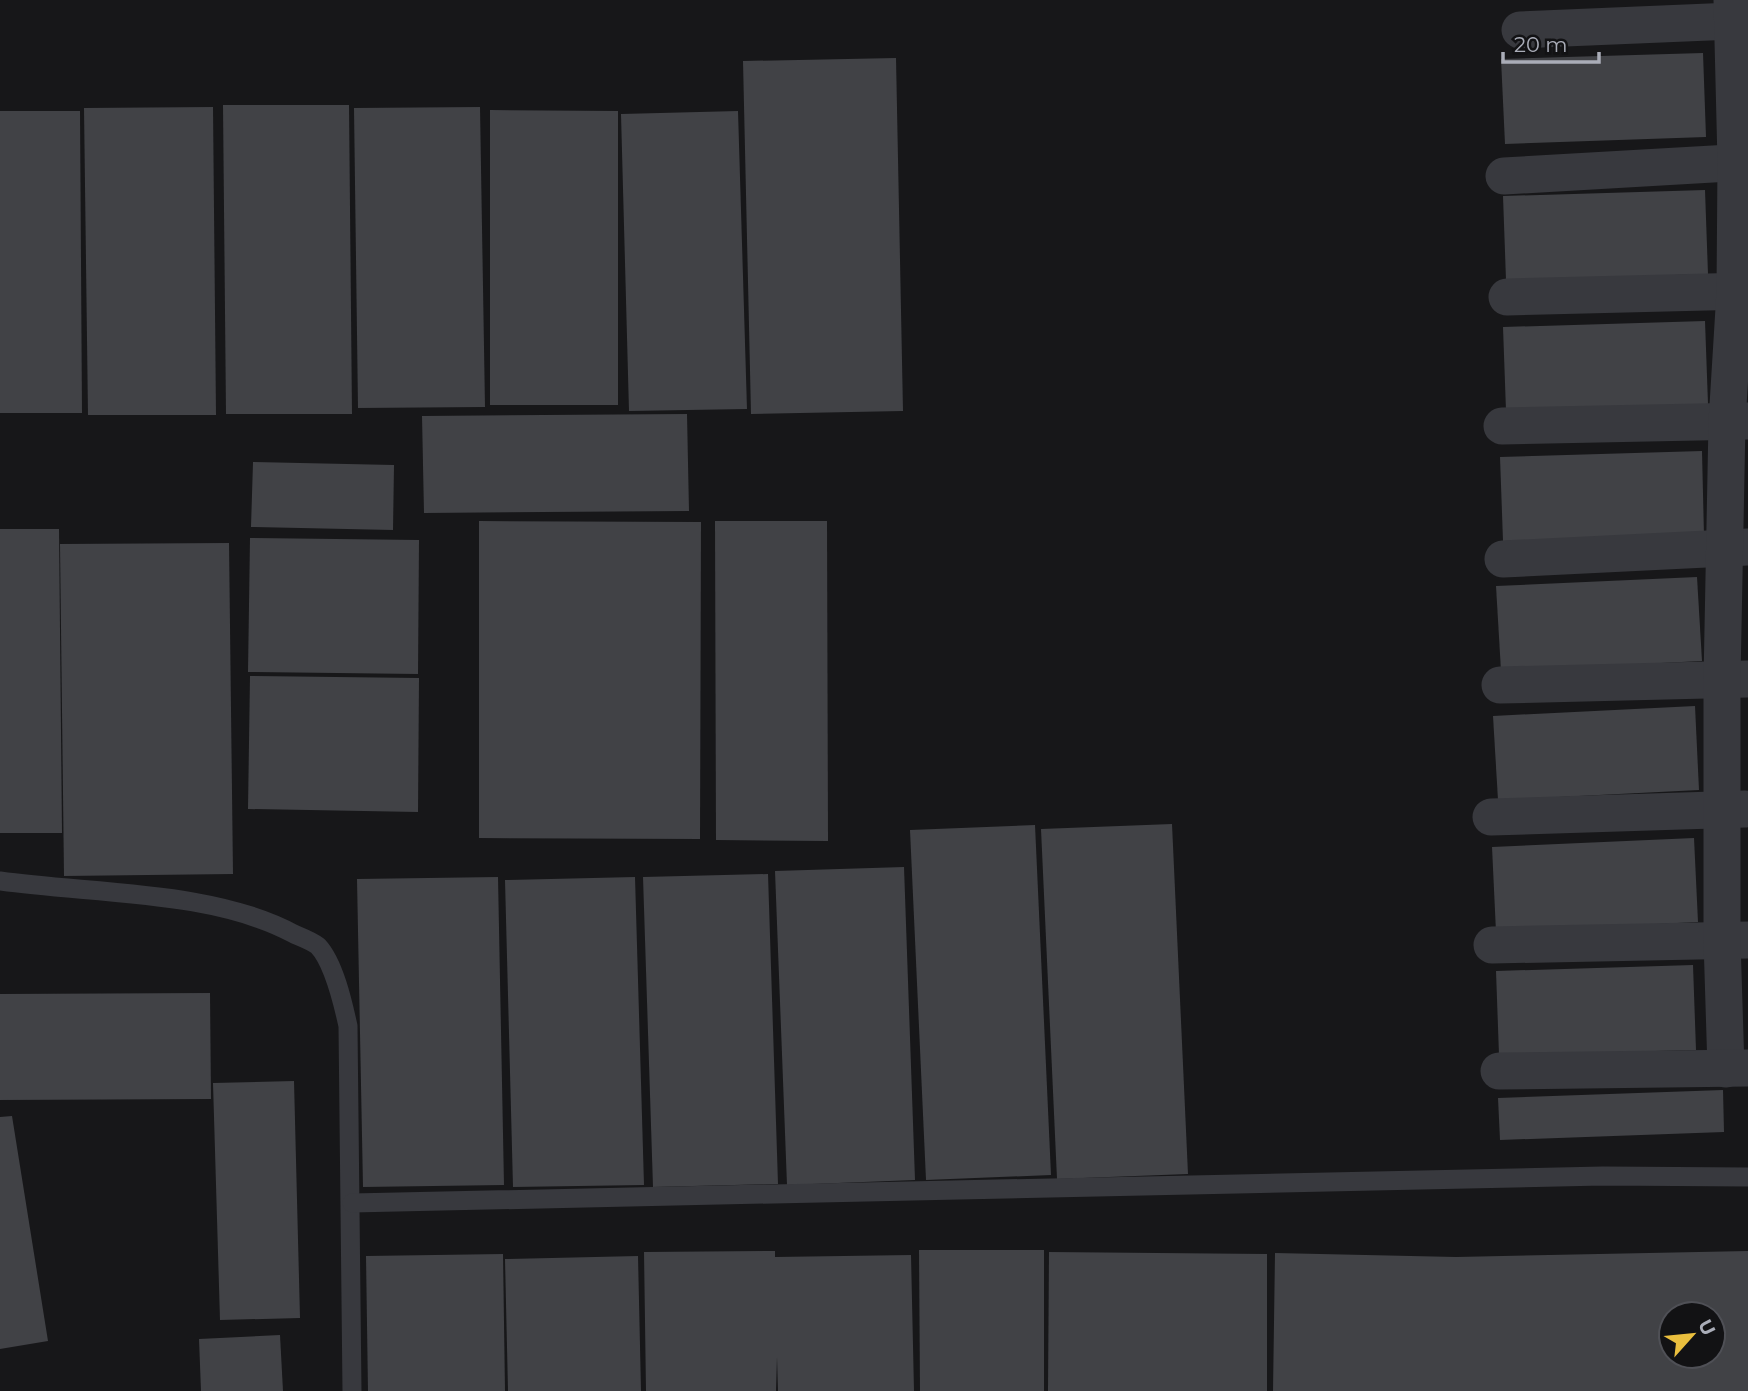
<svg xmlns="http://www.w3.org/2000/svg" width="1748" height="1391" font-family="Montserrat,sans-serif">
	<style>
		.building { fill: #414246; fill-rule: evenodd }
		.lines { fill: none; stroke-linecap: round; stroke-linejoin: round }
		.lane { stroke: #38393e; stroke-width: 19 }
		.street { stroke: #38393e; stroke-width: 37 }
	</style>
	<rect width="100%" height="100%" fill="#171719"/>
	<g class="building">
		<path d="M1703,53L1706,137L1505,144L1501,59Z"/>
		<path d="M896,58L903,411L751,414L743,61Z"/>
		<path d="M223,105H349L352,414H226Z"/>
		<path d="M213,107L216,415H88L84,108Z"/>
		<path d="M480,107L485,407L358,408L354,108Z"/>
		<path d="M490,110L618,111V405H490Z"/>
		<path d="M0,111H80L82,413H0Z"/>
		<path d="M738,111L747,409L629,411L621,114Z"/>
		<path d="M1705,190L1708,274L1506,280L1503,196Z"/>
		<path d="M1705,321L1708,404L1506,411L1503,327Z"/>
		<path d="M687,414L689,511L424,513L422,416Z"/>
		<path d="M1702,451L1704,536L1503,541L1500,457Z"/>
		<path d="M253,462L394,465L393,530L251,527Z"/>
		<path d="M479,521L701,522L700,839L479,838Z"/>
		<path d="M715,521H827L828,841L716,840Z"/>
		<path d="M0,529H59L62,833H0Z"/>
		<path d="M250,538L419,540L418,674L248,672Z"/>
		<path d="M229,543L233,874L64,876L60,544Z"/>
		<path d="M1697,577L1702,661L1501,671L1496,586Z"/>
		<path d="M250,676L419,678L418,812L248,809Z"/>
		<path d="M1695,706L1699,790L1498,800L1493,716Z"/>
		<path d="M1172,824L1188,1174L1057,1179L1041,829Z"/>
		<path d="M1035,825L1051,1175L926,1180L910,830Z"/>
		<path d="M1694,838L1698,922L1496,932L1492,847Z"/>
		<path d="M904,867L915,1180L787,1185L775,871Z"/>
		<path d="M768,874L778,1184L653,1187L643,877Z"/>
		<path d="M498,877L504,1185L363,1187L357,879Z"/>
		<path d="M635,877L644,1185L513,1187L505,880Z"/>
		<path d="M1693,965L1696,1050L1499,1055L1496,971Z"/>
		<path d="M210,993L211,1099L0,1100V994Z"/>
		<path d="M294,1081L300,1318L220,1320L213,1083Z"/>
		<path d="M1723,1090L1724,1132L1500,1140L1498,1098Z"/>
		<path d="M12,1116L48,1341L0,1349V1117Z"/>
		<path d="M919,1250H1044V1391H920Z"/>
		<path d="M775,1251V1257L911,1255L914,1391H778L777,1357L776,1391H646L644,1252Z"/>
		<path d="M1748,1251V1391H1273L1275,1253L1456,1257ZM1671,1314H1713V1356H1671Z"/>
		<path d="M1049,1252L1267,1254V1391H1048Z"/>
		<path d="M503,1254L505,1391H368L366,1256Z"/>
		<path d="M638,1256L641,1391H508L505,1259Z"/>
		<path d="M280,1335L283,1391H201L199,1339Z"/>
	</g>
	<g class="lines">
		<g class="lane">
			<path d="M0,881C91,894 213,890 294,934C301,937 312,941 318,946C334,963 343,1003 348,1026L352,1391"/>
			<path d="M352,1203L1603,1176L1748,1177"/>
		</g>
		<g class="street">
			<path d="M1520,30L1733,21L1748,18"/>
			<path d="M1504,176L1748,162"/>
			<path d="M1507,297L1748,291"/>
			<path d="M1502,426L1748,421"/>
			<path d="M1503,559L1748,547"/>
			<path d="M1500,685L1748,679"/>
			<path d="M1491,817L1745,809"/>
			<path d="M1492,945L1748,940"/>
			<path d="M1726,1069L1722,940V680L1727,422L1735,292L1736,162L1732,0"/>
			<path d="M1499,1071L1748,1068"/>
		</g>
	</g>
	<g transform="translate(1692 1335) rotate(63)"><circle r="33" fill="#121214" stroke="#4f5056" stroke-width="2"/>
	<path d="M0-5L12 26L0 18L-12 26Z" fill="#eabf3e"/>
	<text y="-10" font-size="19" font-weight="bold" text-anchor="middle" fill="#aaadb8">U</text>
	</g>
	<path d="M1503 52v10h96v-10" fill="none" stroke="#aaadb8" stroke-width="3.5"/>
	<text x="1514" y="52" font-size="21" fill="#aaadb8" stroke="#121214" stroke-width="5" paint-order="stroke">20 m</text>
</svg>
